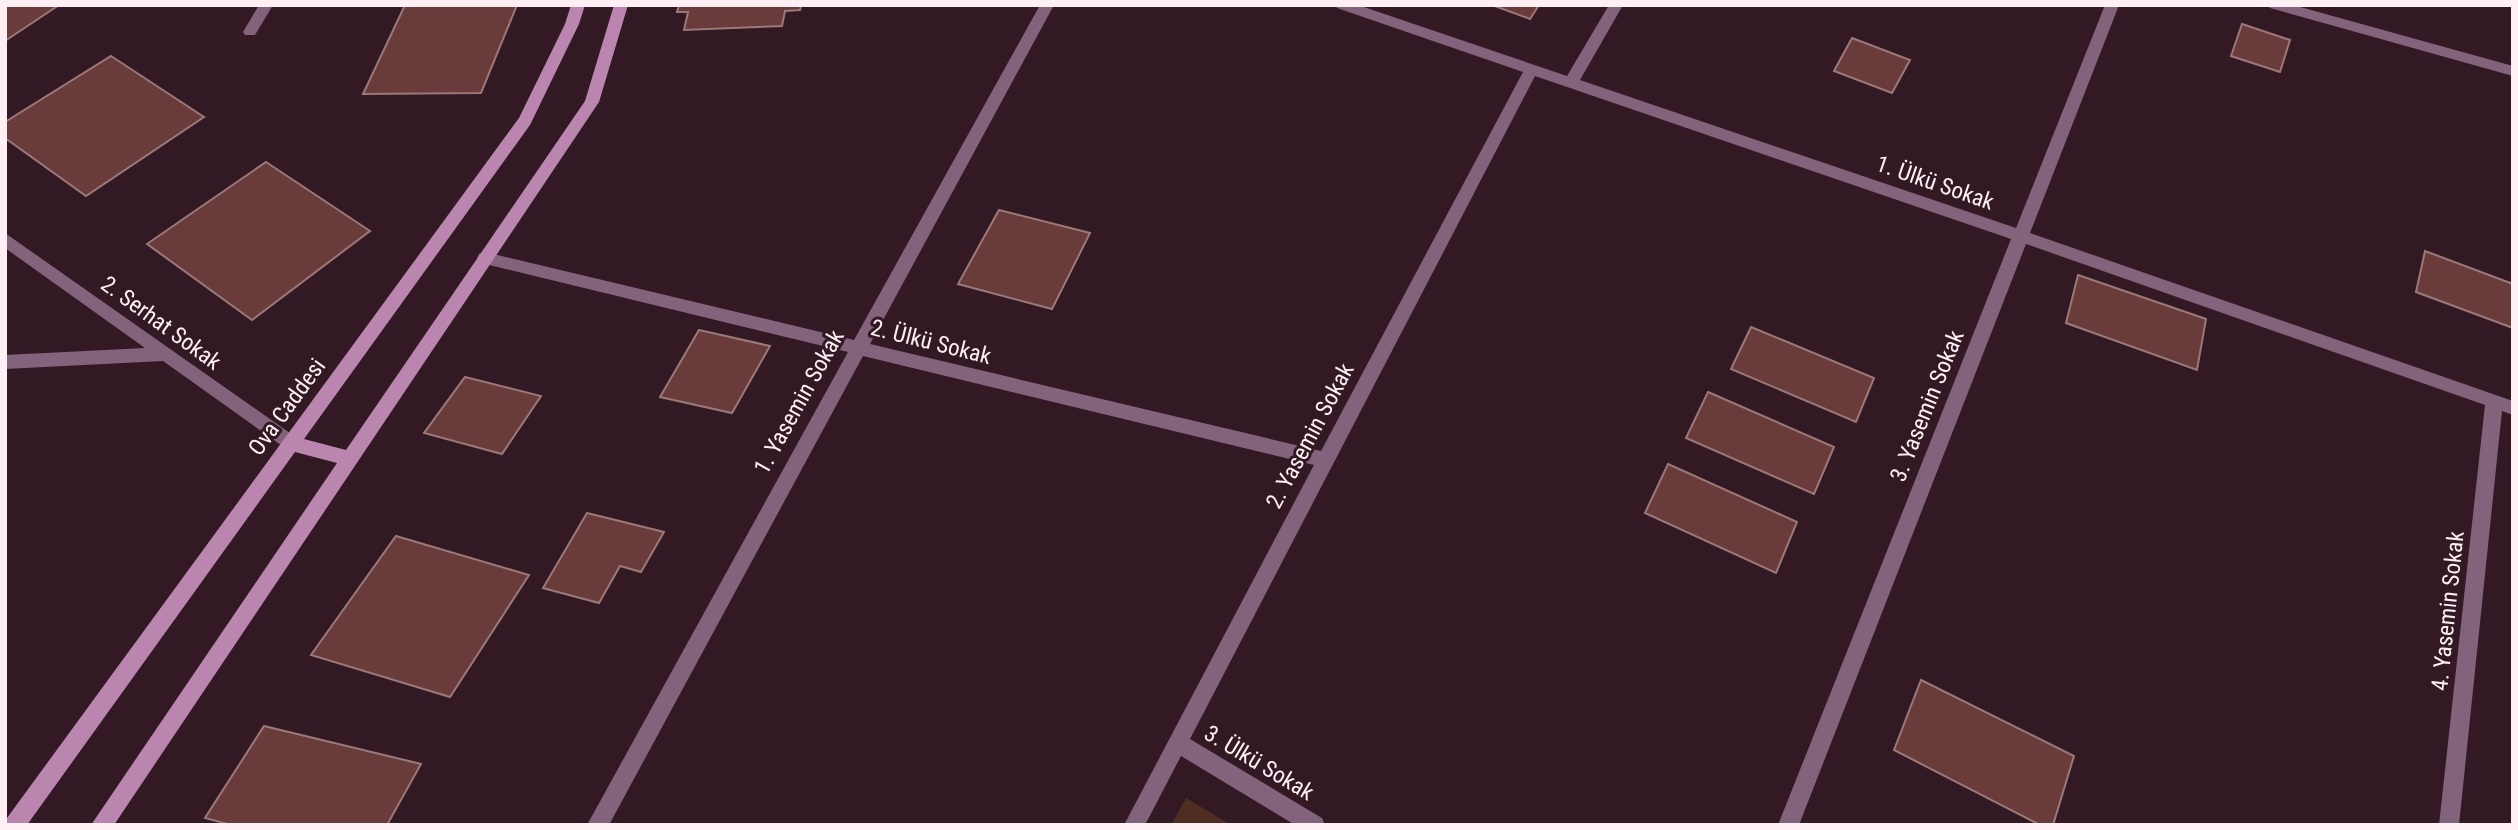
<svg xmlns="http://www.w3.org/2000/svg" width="2518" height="830" font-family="'Roboto Condensed',sans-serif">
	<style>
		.green { fill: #4f2e21 }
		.building { fill: #693b3b; stroke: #9b7978; stroke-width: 2 }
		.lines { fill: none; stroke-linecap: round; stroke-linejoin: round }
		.street { fill: #83627c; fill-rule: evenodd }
		.secondary { fill: #ba86b0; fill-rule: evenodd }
		.labels { text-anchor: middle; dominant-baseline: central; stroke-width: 6; stroke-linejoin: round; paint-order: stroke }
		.street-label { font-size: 23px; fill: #feeff4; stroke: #321923 }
	</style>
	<rect width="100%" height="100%" fill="#321923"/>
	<path class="green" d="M1186,798L1231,825H1171Z"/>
	<g class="building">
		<path d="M5,5H59L5,41Z"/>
		<path d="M405,5H517L481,93L363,94Z"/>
		<path d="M679,5H801L800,10L785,11L782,26L684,30L688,12H677Z"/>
		<path d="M1492,5H1539L1530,19Z"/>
		<path d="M2242,24L2290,40L2280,72L2231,56Z"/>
		<path d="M1852,38L1910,60L1892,93L1834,71Z"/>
		<path d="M111,56L204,117L86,196L5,138V122Z"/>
		<path d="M266,162L370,231L252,320L147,244Z"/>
		<path d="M999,210L1090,233L1052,309L958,284Z"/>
		<path d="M2425,251L2513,284V328L2416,292Z"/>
		<path d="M2078,275L2206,319L2197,370L2066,323Z"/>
		<path d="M1751,327L1874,378L1856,422L1731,369Z"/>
		<path d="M699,330L770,346L732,413L660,397Z"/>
		<path d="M465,377L541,396L502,454L424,433Z"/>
		<path d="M1708,392L1834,447L1814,494L1686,438Z"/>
		<path d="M1668,464L1797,522L1776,573L1645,513Z"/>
		<path d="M587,513L664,532L641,572L620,566L599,603L543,588Z"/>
		<path d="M396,536L529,575L450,697L311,655Z"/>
		<path d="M1921,680L2074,756L2053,825H2040L1894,750Z"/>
		<path d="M264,726L421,764L387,825H231L205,818Z"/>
	</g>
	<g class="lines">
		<g class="street">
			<path d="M259,5H273L255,35H245L243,32Z"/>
			<path d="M1040,5H1054L870,344L1321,451L1523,72L1337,8L1335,5H1358L1567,76L1609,5H1623L1580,80L2016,228L2105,5H2119L2030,233L2513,401V415L2502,411L2459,825H2439L2485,405L2026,244L1799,825H1778L2011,239L1535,76L1190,739L1322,818L1325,825H1295L1181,756L1145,825H1124L1314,465L863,356L609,825H587L848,352L485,264L477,258L479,254L485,252L854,340Z"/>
			<path d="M2268,5H2293L2513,66V76L2270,8Z"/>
			<path d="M5,233L297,438L300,443L297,448L291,451L285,448L163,361L5,369V355L145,348L5,248Z"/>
		</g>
		<path class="secondary" d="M571,5H585L579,24L530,125L304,439L346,450L585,101L614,5H628L599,102L114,825H91L337,463L295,452L27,825H5L7,818L519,118L565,24Z"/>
	</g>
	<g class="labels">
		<g class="street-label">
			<text transform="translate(1935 183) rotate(19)">1. Ülkü Sokak</text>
			<text transform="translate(161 323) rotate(36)">2. Serhat Sokak</text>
			<text transform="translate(931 342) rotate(14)">2. Ülkü Sokak</text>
			<text transform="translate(799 402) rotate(-61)">1. Yasemin Sokak</text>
			<text transform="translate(1927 406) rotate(-68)">3. Yasemin Sokak</text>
			<text transform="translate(287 407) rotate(-54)">Ova Caddesi</text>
			<text transform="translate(1310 436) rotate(-62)">2. Yasemin Sokak</text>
			<text transform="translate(2448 611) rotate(-84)">4. Yasemin Sokak</text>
			<text transform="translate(1259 763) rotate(31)">3. Ülkü Sokak</text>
		</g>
	</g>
	<rect width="2518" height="830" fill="none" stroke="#feeff4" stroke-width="14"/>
</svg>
